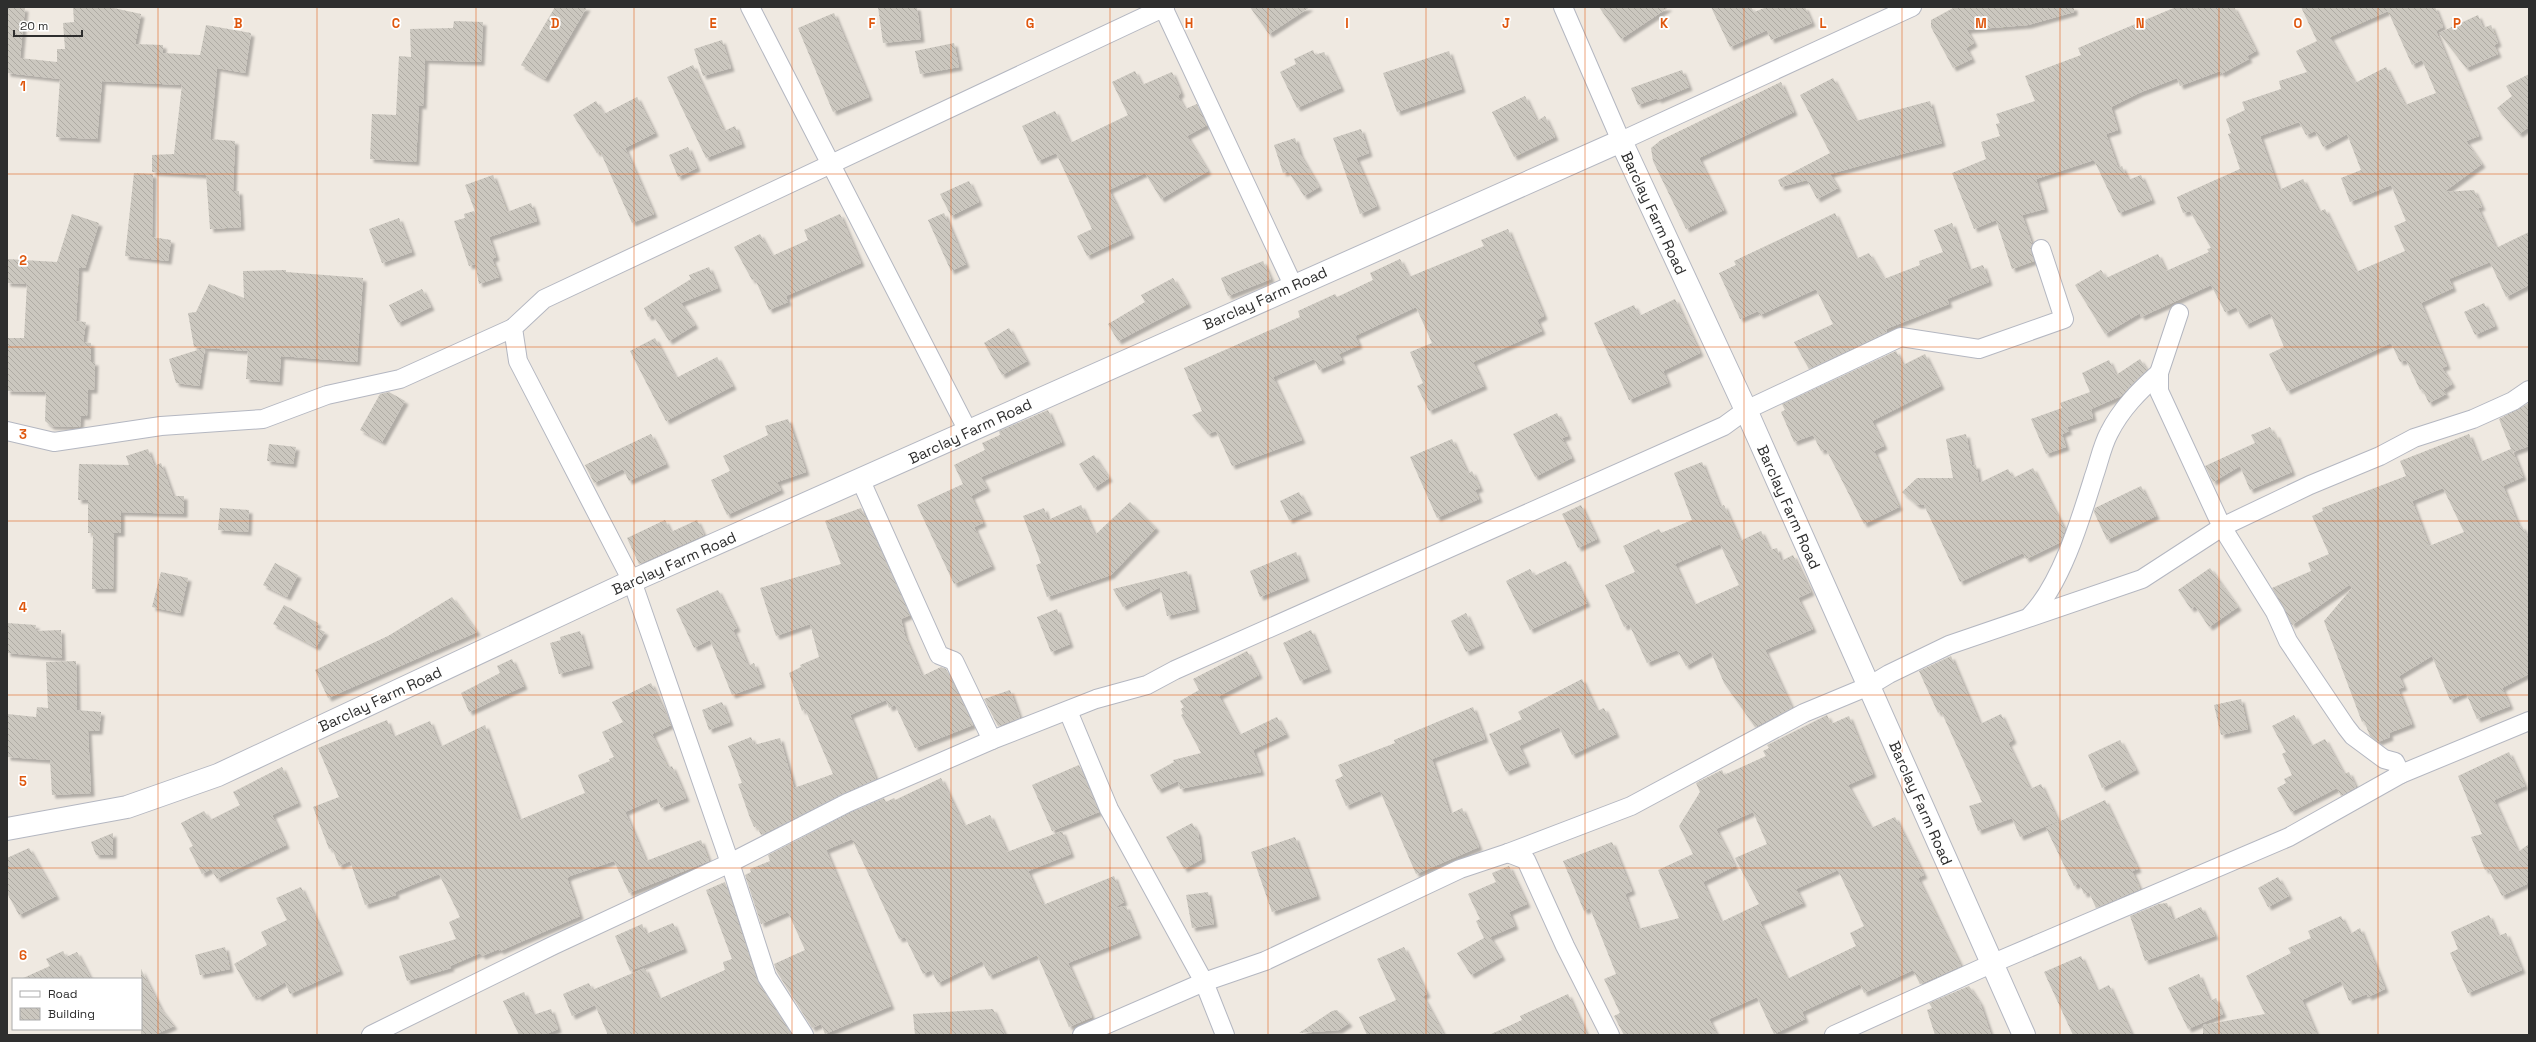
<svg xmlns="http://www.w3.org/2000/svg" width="2536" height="1042" font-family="'Space Grotesk',sans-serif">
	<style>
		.building { fill: url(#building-back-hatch); fill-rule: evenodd; filter: url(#shadow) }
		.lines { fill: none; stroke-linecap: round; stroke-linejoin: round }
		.street-casing { stroke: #b4b7c1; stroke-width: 20 }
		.secondary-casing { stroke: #b4b7c1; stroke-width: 24 }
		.street { stroke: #fff; stroke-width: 18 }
		.secondary { stroke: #fff; stroke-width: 22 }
		.grid { fill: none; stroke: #df570e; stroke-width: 1; stroke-opacity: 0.55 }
		.labels { text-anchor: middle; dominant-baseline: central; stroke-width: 3.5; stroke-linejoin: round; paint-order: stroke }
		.street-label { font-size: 15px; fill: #2e2e2e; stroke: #fff }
		.grid-label { font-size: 13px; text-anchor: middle; font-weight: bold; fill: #df570e; stroke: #fff; stroke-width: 3.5; stroke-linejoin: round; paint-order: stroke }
	</style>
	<defs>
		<pattern id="building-back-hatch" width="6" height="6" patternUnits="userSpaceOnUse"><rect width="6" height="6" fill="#cbc7bf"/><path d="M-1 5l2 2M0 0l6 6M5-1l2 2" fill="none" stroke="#afaba4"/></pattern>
		<filter id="shadow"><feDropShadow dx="3.5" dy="3.5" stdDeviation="1" flood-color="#0004"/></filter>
	</defs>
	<rect width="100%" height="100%" fill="#efe9e1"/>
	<g class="building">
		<path d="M7,7L25,8L20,58L57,62V49H65L63,23L74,22L73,7H109L141,14L135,44L163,45V53L200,55L206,25L251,33L245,73L217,68L210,139L235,141L233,191H239L241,227L210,229L206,175L152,172V155L174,154L182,85L102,81L97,139L56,137L60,79L7,73Z"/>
		<path d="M555,7H587L545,79L521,65Z"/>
		<path d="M878,7H917L921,39L883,43Z"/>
		<path d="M1250,7H1310L1269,34Z"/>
		<path d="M1599,7H1669L1621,39Z"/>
		<path d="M1711,7H1751L1754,12L1767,7H1805L1812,23L1771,40L1767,30L1730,47Z"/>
		<path d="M1955,7H2074V12L2028,25L1967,30L1974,43L1966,48L1972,59L1953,68L1931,27V20Z"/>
		<path d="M2176,7H2234L2256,51L2247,56L2249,59L2221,74L2220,71L2180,86L2177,78L2139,93L2111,107L2118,130L2106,134L2118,168L2122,166L2128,180L2141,175L2152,200L2119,213L2094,160L2036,179L2045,209L2022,215L2032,244L2031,252L2034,261L2012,269L1996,220L1974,229L1952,173L1986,159L1981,142L2000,136L1996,124L2000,123L1996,114L2035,101L2025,76L2081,55L2078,48Z"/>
		<path d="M2301,7H2435L2443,27L2436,31L2479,136L2466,141L2482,164L2444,192L2474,190L2482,207L2478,208L2496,248L2529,232V285L2506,297L2490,262L2449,279L2453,288L2421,303L2447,366L2442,368L2452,384L2443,390L2446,394L2429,403L2422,389L2420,390L2406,360L2400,362L2391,343L2287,391L2269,354L2284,347L2270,313L2246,325L2236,307L2225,312L2211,285L2141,317L2140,313L2105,334L2075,285L2101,270L2106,278L2158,254L2166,271L2209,252L2207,249L2211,248L2190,211L2183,213L2177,197L2240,169L2228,134L2231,133L2226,119L2245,110L2242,102L2281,89L2279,81L2307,72L2296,51L2317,41ZM2388,11L2412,65L2422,60L2436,93L2405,105L2386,67L2355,83L2330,37ZM2299,122L2306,135L2315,131L2323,147L2347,134L2361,170L2341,178L2350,202L2391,185L2406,221L2394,226L2405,251L2356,272L2325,209L2319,212L2303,179L2279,190L2260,136Z"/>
		<path d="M834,13L869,97L833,112L798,28Z"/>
		<path d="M2478,15L2483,28L2491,25L2498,43L2494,45L2498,54L2466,68L2439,33Z"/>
		<path d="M454,21L483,22L481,62L425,60L423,106L419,105L416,162L370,159L372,114L396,115L399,56L411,57L410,29L453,28Z"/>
		<path d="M722,40L731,68L703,76L694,49Z"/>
		<path d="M954,43L959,67L920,74L915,51Z"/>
		<path d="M1313,50L1315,55L1324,52L1341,88L1297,108L1280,72L1296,64L1294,59Z"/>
		<path d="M1449,51L1462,89L1397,112L1383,73Z"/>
		<path d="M693,65L724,131L735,126L742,144L706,158L667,77Z"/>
		<path d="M1682,70L1689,87L1658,100L1657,98L1638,105L1631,88Z"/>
		<path d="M1135,71L1142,85L1172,72L1181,93L1178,96L1185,109L1197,104L1207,125L1187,136L1208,171L1161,199L1145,173L1109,190L1131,235L1087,256L1077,236L1092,229L1056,153L1038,161L1022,126L1055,111L1070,143L1128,115L1112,82Z"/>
		<path d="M2529,74V127L2519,134L2497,108L2512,96L2506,86Z"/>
		<path d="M1833,78L1856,121L1930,101L1942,143L1830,174L1838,188L1817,199L1807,180L1781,187L1778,180L1830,153L1800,95Z"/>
		<path d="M1781,82L1794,112L1699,158L1724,210L1686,229L1653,161L1651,148L1661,140Z"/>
		<path d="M1525,96L1537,121L1545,116L1555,137L1514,157L1492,112Z"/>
		<path d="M637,97L655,133L625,148L654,214L632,223L600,151L597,153L573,115L596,101L604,114Z"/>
		<path d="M1361,129L1369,153L1356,158L1377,206L1360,214L1333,138Z"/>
		<path d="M1295,138L1300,154L1319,187L1304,196L1288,171L1283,173L1274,145Z"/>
		<path d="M688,147L697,168L678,177L669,155Z"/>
		<path d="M134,173L153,174L152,237L171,240L168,261L125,256Z"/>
		<path d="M493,175L507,212L531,203L537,221L489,237L496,257L492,259L499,277L479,284L475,264L469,266L454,221L465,218L464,214L474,211L476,214L465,185Z"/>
		<path d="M969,181L979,202L951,216L940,194Z"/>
		<path d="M944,213L966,264L951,271L928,220Z"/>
		<path d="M1835,213L1856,259L1869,253L1884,279L1920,265L1919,261L1943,252L1934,230L1952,223L1969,270L1983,265L1989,282L1947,299L1949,304L1886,329L1887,332L1809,369L1794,342L1833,324L1816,289L1760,315L1758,311L1740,319L1719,273L1736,265L1734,261Z"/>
		<path d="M72,214L99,223L85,268H79L76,321L86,322L83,342L91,343V362H95L94,390H88L87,416H81L80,427L51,426L45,421L46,392L7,391V338H24L27,284L7,283V259L57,262Z"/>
		<path d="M840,214L861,263L786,296L788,302L769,310L755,279L752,280L734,247L760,234L772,256L808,240L804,230Z"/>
		<path d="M399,218L412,252L382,263L369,229Z"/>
		<path d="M1508,229L1544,316L1537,320L1542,331L1473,362L1484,386L1429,411L1417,386L1423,383L1410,352L1432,343L1416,307L1355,336L1359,345L1339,354L1342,360L1319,370L1314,359L1273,377L1302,440L1232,466L1216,431L1208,434L1192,415L1202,411L1184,368L1300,317L1298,311L1335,294L1337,297L1373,280L1370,273L1400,259L1409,277L1484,246L1481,240Z"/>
		<path d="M1263,261L1271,279L1228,296L1221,278Z"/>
		<path d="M709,267L718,288L681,303L695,325L669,341L653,315L648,317L644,308L691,279L689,275Z"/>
		<path d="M286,270V272L363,278L357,362L281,356L279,382L246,379L248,351L205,348L199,386L176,383L169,359L204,348L194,347L188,313L196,312L209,284L244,298L243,271Z"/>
		<path d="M1173,278L1188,304L1118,341L1108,324L1145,302L1141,295Z"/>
		<path d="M422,289L431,307L398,323L389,305Z"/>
		<path d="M1675,299L1700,353L1663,371L1668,383L1629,400L1594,323L1634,305L1639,316Z"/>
		<path d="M2484,303L2495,326L2475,335L2464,312Z"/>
		<path d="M1009,328L1027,361L1002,375L984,343Z"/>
		<path d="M655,338L676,378L717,357L733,386L666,421L630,351Z"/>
		<path d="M1896,351L1903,365L1925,354L1941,386L1872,421L1884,446L1874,451L1899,507L1864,524L1826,449L1821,451L1813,435L1794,442L1781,412L1785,410L1782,404Z"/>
		<path d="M2140,359L2147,370L2121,396L2091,409L2093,418L2067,427L2069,431L2062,434L2066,447L2046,454L2031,419L2062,408L2060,403L2090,392L2082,373L2109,360L2116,375Z"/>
		<path d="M389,392L405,401L382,442L360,430L380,394Z"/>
		<path d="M2529,403V446L2513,452L2523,477L2503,486L2519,527L2522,526L2529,542V674L2502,688L2510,706L2477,719L2466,693L2450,700L2432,656L2399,676L2404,687L2398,689L2412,724L2389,733L2390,737L2378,742L2370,736L2364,721L2362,722L2324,621L2352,588L2349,585L2292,625L2272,588L2311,571L2308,563L2329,554L2312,516L2323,511L2322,508L2406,476L2400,461L2469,434L2480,462L2511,449L2499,419ZM2443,488L2464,532L2429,546L2412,501Z"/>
		<path d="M1048,410L1062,442L981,477L987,488L971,496L983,523L974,527L992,566L954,584L917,505L963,484L954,465L985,450L982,443L1000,435L999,431Z"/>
		<path d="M1557,413L1568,436L1562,438L1572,458L1535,477L1513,434Z"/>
		<path d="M788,419L806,472L777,482L781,490L727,515L711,480L730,471L723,456L768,435L765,426Z"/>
		<path d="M2270,427L2274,435L2276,434L2292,472L2250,490L2240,466L2213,482L2205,466L2255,443L2251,435Z"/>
		<path d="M651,434L666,464L629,481L623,469L594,483L585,465Z"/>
		<path d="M1966,434L1972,466L1976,465L1979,483L2008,469L2013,478L2033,468L2065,530L2061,542L2026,559L2023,553L1960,582L1924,505H1917L1902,492L1917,478H1953L1946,439Z"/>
		<path d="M1452,439L1468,474L1472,471L1480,488L1475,490L1479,499L1437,518L1410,457Z"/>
		<path d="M269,444L296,447L293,464L267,461Z"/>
		<path d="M148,449L154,466L161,463L173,496H184V514L121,512V533H114L113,589H92L93,533H88V500H78L79,464L129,465L126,456Z"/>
		<path d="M1094,455L1109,478L1094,488L1079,464Z"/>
		<path d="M1702,462L1720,507L1724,505L1740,541L1761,531L1770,550L1777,548L1781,561L1793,555L1811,592L1798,598L1813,629L1765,650L1792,708L1755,727L1724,683L1711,652L1686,666L1677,650L1647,663L1629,624L1624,627L1605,585L1635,572L1623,546L1659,529L1661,533L1692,520L1674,473ZM1720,544L1739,585L1694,605L1675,564Z"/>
		<path d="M2141,486L2156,516L2107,540L2094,512L2095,508Z"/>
		<path d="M1299,492L1309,511L1289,520L1280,501Z"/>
		<path d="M1130,502L1156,528L1111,575L1047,597L1036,565L1041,563L1023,516L1044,508L1048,520L1081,505L1095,535Z"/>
		<path d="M1581,505L1597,539L1578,548L1562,514Z"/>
		<path d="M220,508L249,510L248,532L218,530Z"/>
		<path d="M861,508L910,615L901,619L905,636L922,676L941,667L946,669L973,725L915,748L895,705L889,708L886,700L850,715L876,779L761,835L757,826L754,827L750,818L738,784L742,783L728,746L751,737L754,745L780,738L794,788L833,774L805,709L802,711L789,673L801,667L800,665L819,657L810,624L776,636L760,588L841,564L825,521Z"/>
		<path d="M665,520L671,532L697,520L704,535L639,564L627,538Z"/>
		<path d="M1296,552L1306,578L1260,597L1250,571Z"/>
		<path d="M1566,561L1587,603L1530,630L1506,581L1530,569L1534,576Z"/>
		<path d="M275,563L298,575L287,597L263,585Z"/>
		<path d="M2210,568L2238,607L2209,627L2195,606L2191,609L2178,590Z"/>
		<path d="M1187,571L1196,609L1167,616L1160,587L1123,607L1113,589Z"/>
		<path d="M161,572L188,578L180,613L152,607Z"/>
		<path d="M718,590L737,628L733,630L748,666L754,663L762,684L732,695L710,640L694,648L676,609Z"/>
		<path d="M452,597L477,632L328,698L315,670L388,636Z"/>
		<path d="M284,605L318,623L315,627L325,632L316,647L273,624Z"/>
		<path d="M1057,609L1070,644L1051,652L1037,617Z"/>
		<path d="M1466,613L1481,645L1466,652L1451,621Z"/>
		<path d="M7,623L36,625L35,631L61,630L62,658L7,653Z"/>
		<path d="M1311,630L1328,669L1300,681L1283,643Z"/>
		<path d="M580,631L590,665L559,674L550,643L561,640L560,637Z"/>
		<path d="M1247,651L1259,675L1219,696L1239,735L1277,717L1286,734L1253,750L1261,772L1180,789L1178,781L1158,790L1150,775L1174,762L1173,760L1201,753L1181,715L1183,714L1181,709L1184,707L1180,701L1199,690L1193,679Z"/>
		<path d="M1951,656L1980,724L2001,714L2013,740L2008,743L2030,789L2041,784L2058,821L2020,837L2012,818L1978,831L1969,806L1982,802L1941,711L1938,713L1919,671Z"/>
		<path d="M512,659L524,686L469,712L461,693L500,673L497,666Z"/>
		<path d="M76,661L77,710L101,712L99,731H88L91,793L52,795L50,760L7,757V714L36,717L37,707L48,708L46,662Z"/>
		<path d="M1582,679L1597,711L1604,708L1616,734L1572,755L1559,727L1519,746L1527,763L1506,772L1489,734L1522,719L1518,712Z"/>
		<path d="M651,683L671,725L652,734L668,768L672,766L686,798L661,808L657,798L625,812L646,861L701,840L709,861L629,893L614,861L570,876L567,878L580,916L500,951L499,949L482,956L480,953L450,966L451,968L407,981L399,956L456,939L449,922L460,917L439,874L395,892L396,895L365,905L350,861L339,866L332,848L329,849L313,807L339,797L318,748L387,720L393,737L430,721L440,747L485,725L519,820L585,793L578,775L610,761L609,759L614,757L602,732L623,722L612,702Z"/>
		<path d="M1010,690L1020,718L998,726L984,699Z"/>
		<path d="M2241,699L2248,729L2221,735L2214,705Z"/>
		<path d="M722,702L730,722L709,730L702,710Z"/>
		<path d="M1473,707L1485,739L1432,759L1450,814L1462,808L1479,847L1416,874L1380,791L1346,806L1335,780L1343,776L1338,765L1395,743L1394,740Z"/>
		<path d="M1827,715L1831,724L1849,716L1873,774L1848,785L1871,828L1895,817L1924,875L1918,878L1961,966L1920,984L1913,970L1864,993L1860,984L1802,1012L1805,1019L1774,1034L1757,997L1709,1019L1717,1035H1624L1614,1016L1620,1013L1604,979L1616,974L1590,908L1584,911L1563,861L1612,842L1632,891L1625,894L1638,929L1679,918L1658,870L1693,854L1679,826L1700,792L1696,783L1722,770L1724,775L1766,756L1763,751L1769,748L1767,745ZM1753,812L1767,844L1735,858L1759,904L1721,922L1703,882L1735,866L1716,829ZM1838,870L1864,926L1850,933L1856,946L1787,979L1760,922L1803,903L1796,889Z"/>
		<path d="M2294,715L2311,746L2325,739L2344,774L2349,772L2356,787L2341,796L2337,788L2291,812L2277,788L2286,783L2284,779L2292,775L2282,754L2286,752L2272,726Z"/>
		<path d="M2120,740L2136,770L2102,788L2088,755Z"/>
		<path d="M2509,752L2525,786L2494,800L2518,852L2529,844V883L2502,896L2488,869L2485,870L2471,837L2482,834L2458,776Z"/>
		<path d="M1079,765L1099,812L1052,831L1032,785Z"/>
		<path d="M282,767L298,803L272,815L286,845L217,879L211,869L202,874L189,848L193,846L181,823L204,811L210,820L240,805L233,792Z"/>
		<path d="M941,778L964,826L990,815L1007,852L1062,831L1071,854L1028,871L1043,905L1114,876L1124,902L1114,908L1126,906L1138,935L1068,963L1092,1017L1069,1027L1037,955L989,976L982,961L938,983L931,970L923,974L905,937L899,939L852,839L826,850L891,1006L825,1034L821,1024L812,1028L777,972L774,964L805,950L788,912L761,924L745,875L751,872L750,869L770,861L768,855L851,812L884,798L886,802L894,798L895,800Z"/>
		<path d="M2105,800L2138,869L2132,871L2140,889L2096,908L2089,892L2084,894L2079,883L2074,886L2046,828Z"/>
		<path d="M1192,823L1198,833L1202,859L1184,869L1166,837Z"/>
		<path d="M113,833V855H96L91,842Z"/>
		<path d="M1295,837L1317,896L1272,912L1251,852Z"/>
		<path d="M29,848L56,896L19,915L7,893V858Z"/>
		<path d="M1509,866L1527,904L1509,912L1515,926L1490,937L1502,957L1471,975L1457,953L1484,938L1476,921L1480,919L1468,894L1496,882L1492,873Z"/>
		<path d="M2278,877L2289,896L2268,907L2258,888Z"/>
		<path d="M725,882L757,980L792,1035H608L595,1005L572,1016L563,994L589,983L592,990L645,968L659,999L725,970L723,962L732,959L706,890Z"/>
		<path d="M301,887L340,971L290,994L285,982L258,998L257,995L253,997L234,964L267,945L261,932L287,920L276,898Z"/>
		<path d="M1208,892L1214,924L1192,928L1186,895Z"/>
		<path d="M2167,903L2173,920L2201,907L2215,936L2145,961L2130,916L2159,904Z"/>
		<path d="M2489,915L2498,936L2506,933L2522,970L2468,993L2450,953L2458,949L2451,932Z"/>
		<path d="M2341,916L2350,934L2360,928L2385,989L2368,997L2367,994L2349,1001L2341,981L2302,1000L2317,1035H2203V1025L2265,1014L2246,976L2291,953L2288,948L2311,938L2308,931Z"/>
		<path d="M673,923L684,949L630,971L615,936L642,924L646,934Z"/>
		<path d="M225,947L230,969L200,975L195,955Z"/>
		<path d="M1404,947L1427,994L1423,996L1444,1035H1367L1359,1017L1396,1000L1377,959Z"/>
		<path d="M63,951L66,957L77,952L91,979H21L50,966L46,959Z"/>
		<path d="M2081,956L2097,991L2109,985L2132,1035H2073L2044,972Z"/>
		<path d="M141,969L161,1009L174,1026L154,1035H141Z"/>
		<path d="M2199,974L2210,1001L2216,998L2223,1014L2188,1029L2168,988Z"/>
		<path d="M1969,986L1980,1003L1991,1035H1935L1927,1010L1932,1008L1929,1003Z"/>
		<path d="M524,992L533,1015L551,1009L558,1029L544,1035H519L503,1001Z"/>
		<path d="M1568,994L1587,1035H1489L1522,1020L1520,1016Z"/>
		<path d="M993,1009L1005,1035H915L913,1014Z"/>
		<path d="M1337,1010L1349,1023L1339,1030L1299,1033L1332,1011Z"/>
	</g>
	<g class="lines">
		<g class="street-casing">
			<g id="street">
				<path d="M750,7L968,431"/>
				<path d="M1163,7L1293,285"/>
				<path d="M1563,7L1621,141L1912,7"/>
				<path d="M2179,313L2159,373V391L2222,527L2275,612L2288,641L2346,727L2353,736L2384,759L2395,762L2401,774"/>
				<path d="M7,431L54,442L161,426L263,419L327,395L400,379L513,328"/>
				<path d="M861,481L939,655L954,661L992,740L1096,699L1147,685L1175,670L1724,426L1746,410L1901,337L1979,349L2064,319L2041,249"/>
				<path d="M2030,616C2061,585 2081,518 2094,476C2099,462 2102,446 2109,433C2121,409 2139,391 2159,373"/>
				<path d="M1068,711L1109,809L1204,982L1225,1035"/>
				<path d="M1508,853L1526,860L1565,946L1610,1035"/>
				<path d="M371,1035L554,945L730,863L847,803L992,740"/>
				<path d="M804,1035L767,977L730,863L632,581L518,361L513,328L544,299L1165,7"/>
				<path d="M1082,1035L1204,982L1265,961L1460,869L1508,853L1631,806L1804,713L1869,686L1889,674L1949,645L2142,579L2222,527L2310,485L2380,456L2414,438L2473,419L2513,401L2529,390"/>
				<path d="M1834,1035L1991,964L2289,837L2401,774L2529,721"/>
			</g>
		</g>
		<g class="secondary-casing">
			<path id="secondary" d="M7,829L127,807L218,775L632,581L1621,141L1746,410L2024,1035"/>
		</g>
		<use href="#street" class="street"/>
		<use href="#secondary" class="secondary"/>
	</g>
	<path class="grid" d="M158,7V1035M317,7V1035M476,7V1035M634,7V1035M792,7V1035M951,7V1035M1110,7V1035M1268,7V1035M1426,7V1035M1585,7V1035M1744,7V1035M1902,7V1035M2060,7V1035M2219,7V1035M2378,7V1035M7,174H2529M7,347H2529M7,521H2529M7,695H2529M7,868H2529"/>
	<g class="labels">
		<g class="street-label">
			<text transform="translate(1654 213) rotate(65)">Barclay Farm Road</text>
			<text transform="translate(1265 298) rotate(-24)">Barclay Farm Road</text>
			<text transform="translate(970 431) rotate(-25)">Barclay Farm Road</text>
			<text transform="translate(1789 507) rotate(66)">Barclay Farm Road</text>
			<text transform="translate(674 563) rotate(-24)">Barclay Farm Road</text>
			<text transform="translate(380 699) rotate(-25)">Barclay Farm Road</text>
			<text transform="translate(1921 803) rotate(66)">Barclay Farm Road</text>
		</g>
	</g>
	<g class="grid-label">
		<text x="238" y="28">B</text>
		<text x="396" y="28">C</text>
		<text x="555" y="28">D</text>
		<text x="713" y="28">E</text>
		<text x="872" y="28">F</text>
		<text x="1030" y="28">G</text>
		<text x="1189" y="28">H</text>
		<text x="1347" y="28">I</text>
		<text x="1506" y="28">J</text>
		<text x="1664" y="28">K</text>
		<text x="1823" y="28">L</text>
		<text x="1981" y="28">M</text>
		<text x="2140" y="28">N</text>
		<text x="2298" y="28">O</text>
		<text x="2457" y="28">P</text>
		<text x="23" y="91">1</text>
		<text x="23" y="265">2</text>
		<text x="23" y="439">3</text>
		<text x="23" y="612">4</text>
		<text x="23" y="786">5</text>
		<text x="23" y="960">6</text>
	</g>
	<rect width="2536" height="1042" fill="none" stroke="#2e2e2e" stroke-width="16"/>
	<rect x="12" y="978" width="130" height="52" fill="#ffffff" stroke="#ababab"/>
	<rect x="20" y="991" width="20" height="6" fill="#ffffff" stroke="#ababab"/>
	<text x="48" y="998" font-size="12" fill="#2e2e2e">Road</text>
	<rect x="20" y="1008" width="20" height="12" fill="url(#building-back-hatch)" stroke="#ababab"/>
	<text x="48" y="1018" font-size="12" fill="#2e2e2e">Building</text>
	<path d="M14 30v6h68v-6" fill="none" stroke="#2e2e2e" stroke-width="2"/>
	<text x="20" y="30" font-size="12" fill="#2e2e2e" stroke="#ffffff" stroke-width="3" paint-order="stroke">20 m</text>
</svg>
